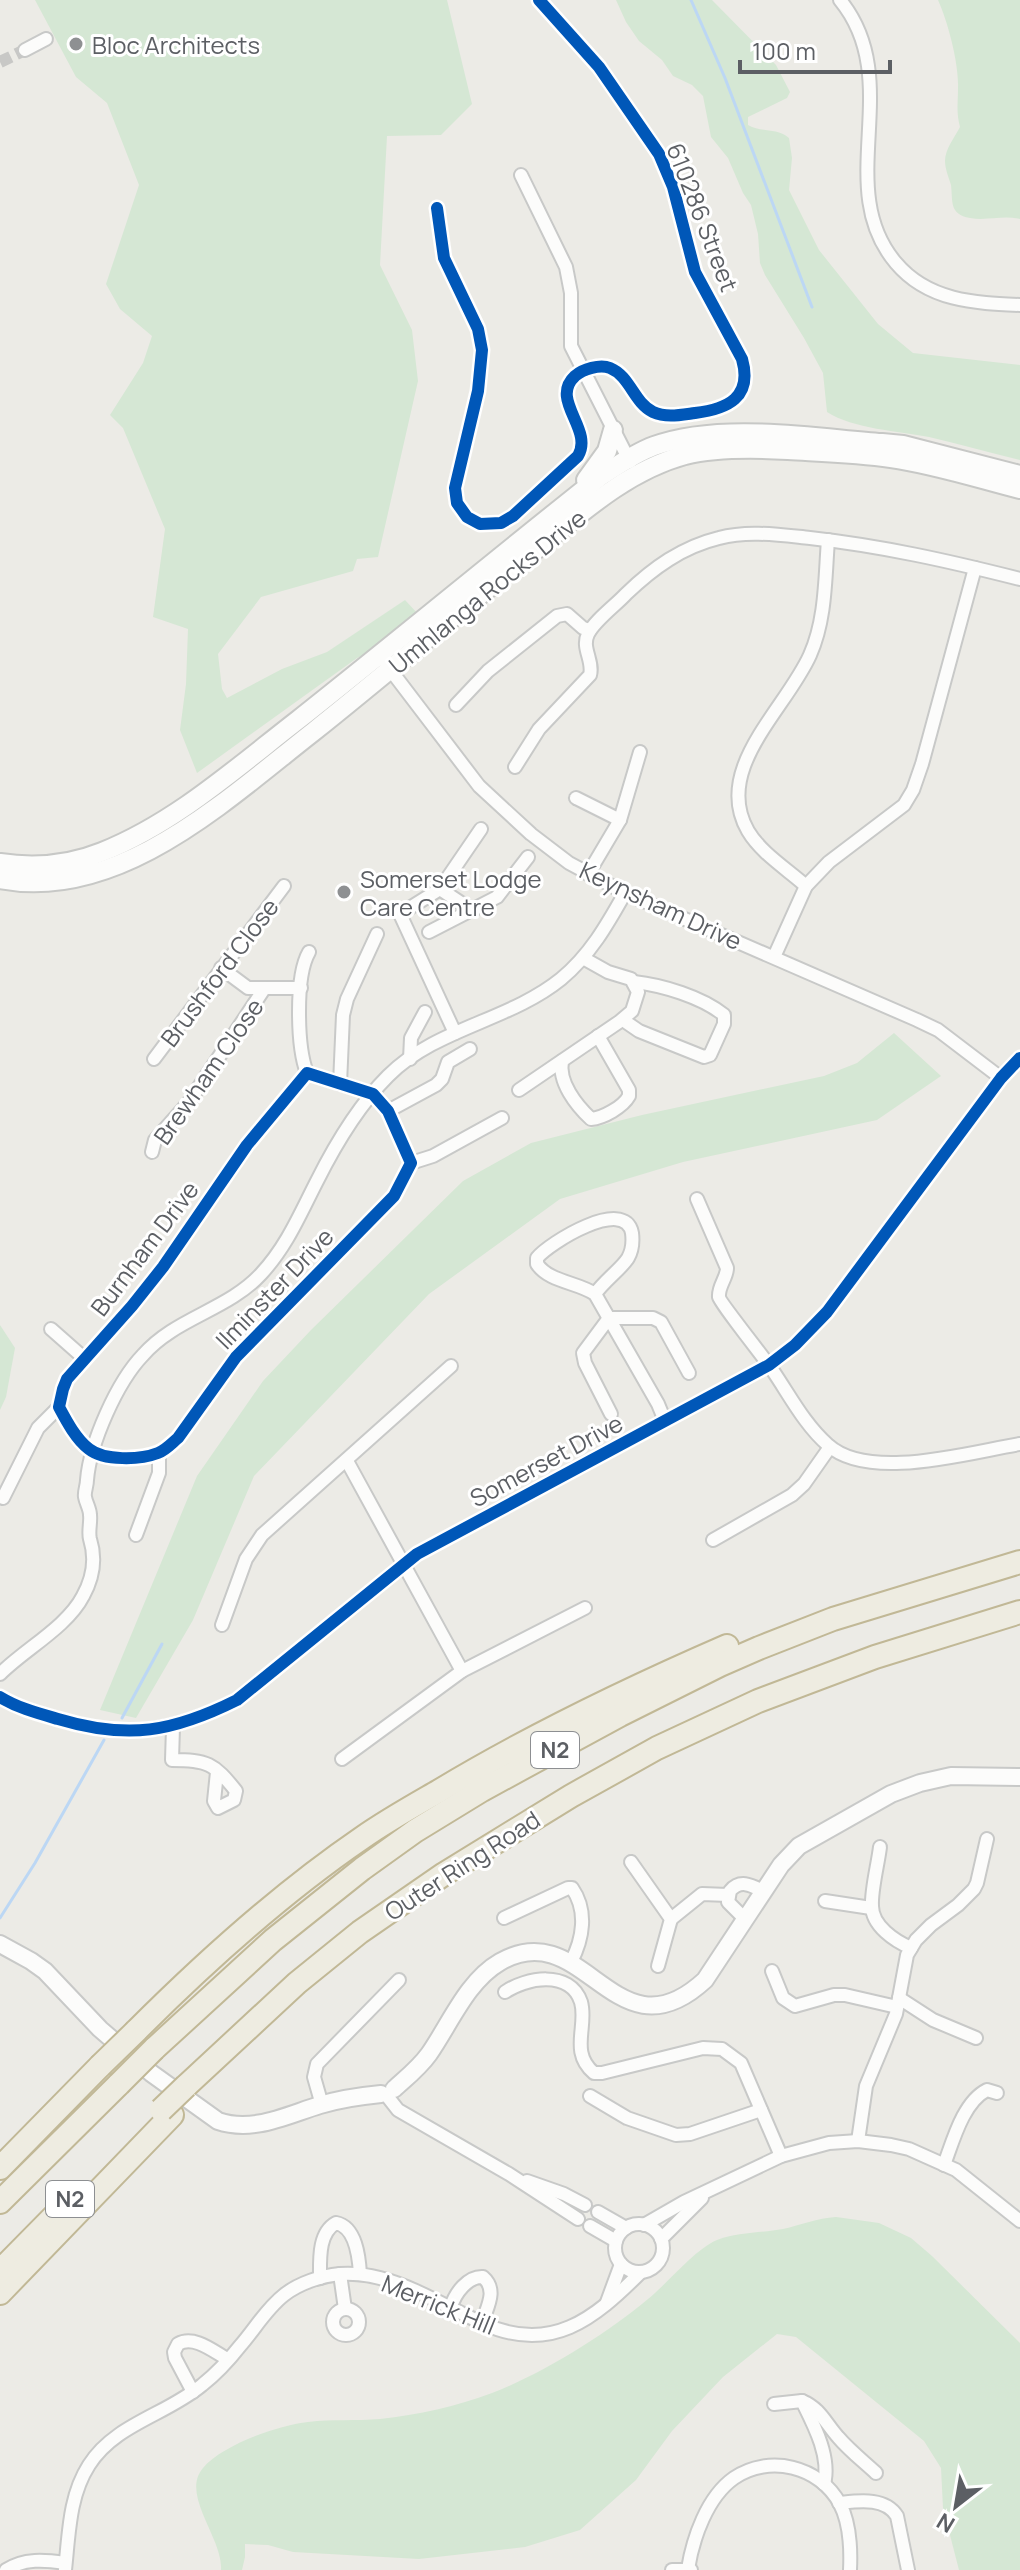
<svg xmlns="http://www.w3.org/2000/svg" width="1020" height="2570" font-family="Manrope,sans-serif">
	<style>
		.green { fill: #d5e7d4 }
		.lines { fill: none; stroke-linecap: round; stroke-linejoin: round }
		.stream { stroke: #bcd7f4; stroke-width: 3 }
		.minor-tunnel { stroke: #c8c8c6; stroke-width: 12; stroke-dasharray: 12 6; stroke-linecap: butt }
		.minor-casing { stroke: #c8c9c8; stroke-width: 16 }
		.tertiary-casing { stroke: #c8c9c8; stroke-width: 20 }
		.secondary-casing { stroke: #c7c8c6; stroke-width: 22 }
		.motorway-casing { stroke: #c1b896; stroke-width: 26 }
		.minor { stroke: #fcfcfb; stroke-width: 12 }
		.tertiary { stroke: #fcfcfb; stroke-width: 16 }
		.secondary { stroke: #fcfcfb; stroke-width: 18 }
		.motorway { stroke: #eeece1; stroke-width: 22 }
		.motorway-bridge-casing { stroke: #c1b896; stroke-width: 26; stroke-linecap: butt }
		.motorway-bridge { stroke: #eeece1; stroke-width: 22 }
		.cycleway-casing { stroke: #fff; stroke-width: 17 }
		.cycleway { stroke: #0057b8; stroke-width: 12 }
		.poi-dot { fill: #8e9092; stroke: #fff; stroke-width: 3 }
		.labels { text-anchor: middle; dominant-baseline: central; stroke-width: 6; stroke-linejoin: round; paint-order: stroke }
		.shield { fill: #fff; stroke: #8d8f92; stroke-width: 2 }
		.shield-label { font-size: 22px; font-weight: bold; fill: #5c5f64 }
		.poi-label { font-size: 24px; fill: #5c5f64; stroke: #fff; text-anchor: start }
		.street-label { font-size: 24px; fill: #5c5f64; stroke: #fff }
	</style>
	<rect width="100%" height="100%" fill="#ecebe6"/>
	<g class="green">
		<path d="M35,0H447L472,104L441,135L387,136L380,265L412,330L418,381L378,557L357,559L353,571L261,597L218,654L222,689L227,698L282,669L327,652L405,600L419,615L373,651L357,658L197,773L180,730L186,684L188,629L153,617L165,529L123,428L110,415L143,363L152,336L120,309L106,284L139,185L107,103L76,77Z"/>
		<path d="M616,0H712L776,65L790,92L787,98L748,117V125C762,133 776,127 789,138L792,158L789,190L819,250L878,324L913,353L1020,365V460C990,453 960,444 929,437C899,431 853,429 827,412L823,373L804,338L765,275L760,263L758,234L751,205L743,193L728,158L711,137L703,96L692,85L673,76L662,60L639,41L626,22Z"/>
		<path d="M938,0H1020V219C1003,215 987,221 970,218C949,214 953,202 951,185C949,178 945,169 945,161C945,149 955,137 960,127C956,112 958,103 958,88C959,64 948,22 938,0Z"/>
		<path d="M894,1033L941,1076L877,1120L683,1162L560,1199L429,1294L254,1476L193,1620L136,1718L100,1710L197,1476L263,1381L311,1330L463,1181L531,1143L642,1115L824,1076L857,1063Z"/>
		<path d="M0,1325L15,1348L6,1397L0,1410Z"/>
		<path d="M836,2217L879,2223L911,2238L932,2256L1020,2343V2570H959L943,2508L941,2468L924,2441L796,2337L777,2334L723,2377L672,2431L636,2480L580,2530L525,2547L419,2559L293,2552L268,2545L245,2544V2557L242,2570H221C223,2538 180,2495 203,2468C222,2445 279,2425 308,2422C332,2419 356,2421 380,2419C418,2415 457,2406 492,2393C544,2373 606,2334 648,2299C668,2283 695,2249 717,2240C737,2232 762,2233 783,2229C801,2225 817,2218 836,2217Z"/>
	</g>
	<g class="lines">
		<g class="stream">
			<path d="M691,0L725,78L812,307"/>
			<path d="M122,1718L162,1644"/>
			<path d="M0,1918L35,1863L104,1740"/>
		</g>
		<path class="minor-tunnel" d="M0,62L25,50"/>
		<g class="minor-casing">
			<g id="minor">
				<path d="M840,0C907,82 831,187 896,263C928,301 974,303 1020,305"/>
				<path d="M25,50L46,39"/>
				<path d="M521,175L566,267L571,293V346L630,462"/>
				<path d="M437,208L444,258L478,329L482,350L478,391L455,488L457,503L467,517L480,524L501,523L513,516L578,456C594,429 549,400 575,376C583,369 600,364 610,368C630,376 634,403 653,412C666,418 680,415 695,413C727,409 753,398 742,359L695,272L673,187L659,154L599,67L539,0"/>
				<path d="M386,664L479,786L531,834L569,863L625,893L917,1020L938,1030L1001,1078"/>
				<path d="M456,705L488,671L557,616L567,614L583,628L590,630"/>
				<path d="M515,767L539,729L590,675C594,661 581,648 588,634C594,621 616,605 626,594C653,568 682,547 719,538C748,530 780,535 810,538C882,546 949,561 1020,579"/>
				<path d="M576,798L620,820"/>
				<path d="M588,874L620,820L640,752"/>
				<path d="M806,886C787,869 761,853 748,831C712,769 786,709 810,655C826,619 825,578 828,540"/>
				<path d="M440,889L473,911"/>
				<path d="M429,932L497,897L528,857"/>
				<path d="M774,957L806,886L829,862L904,805L913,790L922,764L975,568"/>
				<path d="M221,968L248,988H301"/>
				<path d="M623,1020L639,1031L704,1057L710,1055L724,1024V1015C702,997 662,985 634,982"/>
				<path d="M455,1033L400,914L440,889L481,829"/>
				<path d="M154,1059L284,886"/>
				<path d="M410,1059L411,1038L425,1012"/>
				<path d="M562,1061C558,1082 576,1105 591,1119C603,1118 623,1107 629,1096V1090L598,1036"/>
				<path d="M307,1073L373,1094L388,1111L411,1163L394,1196L236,1357L178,1438C172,1443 166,1450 158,1453C140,1460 104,1461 89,1449C76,1439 67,1422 59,1407L63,1389L67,1379L132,1306L163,1267L247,1145Z"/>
				<path d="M307,1073C297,1047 295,976 309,952"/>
				<path d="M340,1084L343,1015L347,999L377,934"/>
				<path d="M519,1090L619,1022L632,1011L638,992L631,979L608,972L583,958"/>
				<path d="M388,1111L436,1085L442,1079L448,1062L470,1049"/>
				<path d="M152,1152L155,1140L189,1102L264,989"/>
				<path d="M411,1163L433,1156L502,1118"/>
				<path d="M697,1199L727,1268C727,1278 718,1286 719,1297C720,1303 766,1360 773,1371C790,1396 805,1425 828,1445C869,1482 970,1452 1020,1444"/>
				<path d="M595,1294C604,1281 622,1268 628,1258C632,1251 633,1241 632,1233C625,1196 549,1243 537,1258V1264C549,1282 577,1282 595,1294L658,1404L665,1421"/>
				<path d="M609,1318L583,1353L585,1363L611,1414"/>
				<path d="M609,1318H653L661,1322L689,1373"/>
				<path d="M51,1329L85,1359"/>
				<path d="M347,1461L462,1671"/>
				<path d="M3,1498L38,1428L59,1407"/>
				<path d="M136,1535L159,1473V1453"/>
				<path d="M713,1540L792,1495L804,1484L830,1447"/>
				<path d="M222,1625L246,1559L262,1535L451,1366"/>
				<path d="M0,1674C25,1649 67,1627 83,1596C93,1578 96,1558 90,1539C88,1532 91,1522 90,1515C90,1509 86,1503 85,1497C84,1492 87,1486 87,1480C90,1443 117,1382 143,1355C175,1318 228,1310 261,1274C287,1246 300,1214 317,1181C335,1145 359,1105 388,1076C436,1028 509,1021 561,979C590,955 607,925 625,893"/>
				<path d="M0,1697C18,1708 37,1713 58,1719C128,1740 173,1732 237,1700L417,1554L769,1365L795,1345L827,1312L1001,1078L1020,1058"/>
				<path d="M173,1727L172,1760C207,1760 214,1763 236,1791L234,1800L218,1808L214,1801L217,1772"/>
				<path d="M342,1759L462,1671L585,1608"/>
				<path d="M880,1847C878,1864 871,1890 872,1906C872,1926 895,1941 911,1948"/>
				<path d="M631,1862L671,1919L658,1966"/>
				<path d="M825,1901L871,1908"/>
				<path d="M504,1918L568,1888H572C588,1911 583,1939 571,1962"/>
				<path d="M671,1919L702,1894L728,1895"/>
				<path d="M745,1919L728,1902L730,1891C740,1879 751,1885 763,1891"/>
				<path d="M772,1971L783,1998L795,2006L834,1995H845L897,2007"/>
				<path d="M505,1992C525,1978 570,1969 581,2002C588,2026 569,2052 594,2073H602L703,2048L722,2049L741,2063L781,2156"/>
				<path d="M899,1998L933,2020L976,2038"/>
				<path d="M387,2096L398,2110L509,2174L578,2219"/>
				<path d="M590,2096L627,2118L676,2135L690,2134L761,2110"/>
				<path d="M322,2105L314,2077L317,2064L399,1980"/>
				<path d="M858,2141L866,2086L896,2014L907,1955L916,1940L931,1925L958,1905L974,1889L977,1883L987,1839"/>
				<path d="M944,2165C953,2141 963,2102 987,2090L997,2093"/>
				<path d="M527,2181L564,2194L585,2205"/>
				<path d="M598,2212L626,2228"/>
				<circle cx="639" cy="2248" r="24"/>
				<path d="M644,2225L684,2202L781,2156L829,2143L858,2141L891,2145L909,2149L956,2170L1020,2221"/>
				<path d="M590,2226L616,2241"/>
				<path d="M661,2239L702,2198"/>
				<path d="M340,2274L345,2309"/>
				<path d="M320,2278C320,2260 318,2233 336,2223C356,2227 359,2257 360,2274"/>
				<path d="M607,2302L621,2264"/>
				<path d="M451,2307C455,2293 468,2276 483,2277C498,2290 487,2307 482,2323"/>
				<circle cx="346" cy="2322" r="13"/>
				<path d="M193,2392L175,2358L174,2352L178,2344C194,2335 213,2351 227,2359"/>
				<path d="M802,2401C820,2408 826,2424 838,2437C849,2450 863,2461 876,2473"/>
				<path d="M774,2404L802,2401C814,2425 831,2457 824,2484"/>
				<path d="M839,2503C859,2501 885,2497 897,2516L908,2570"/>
				<path d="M688,2569C693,2538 707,2497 734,2478C769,2454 820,2466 840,2504C850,2523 851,2549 850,2570"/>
				<path d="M6,2570C24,2558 45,2560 65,2563"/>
				<path d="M65,2570C69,2534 69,2496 89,2465C115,2424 166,2415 202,2385C216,2374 229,2360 240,2346C255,2329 266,2309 284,2295C299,2283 321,2276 340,2274C366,2272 392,2280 416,2291C438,2301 460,2313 482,2323C551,2355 594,2319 641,2272"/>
				<path d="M672,2570H691"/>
			</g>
		</g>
		<g class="tertiary-casing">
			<g id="tertiary">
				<path d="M0,1944L31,1961L45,1971L100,2029L151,2073L218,2121C253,2133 287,2115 320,2105C340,2099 360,2096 381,2094"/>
				<path d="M394,2089C406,2078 419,2068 429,2054C450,2024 467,1981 500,1962C585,1913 615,2063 705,1980L781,1865L799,1846L891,1794L920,1783L951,1776L1020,1777"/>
			</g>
		</g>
		<g class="secondary-casing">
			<g id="secondary">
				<path d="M586,480L607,451L613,430"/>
				<path d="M0,863C34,868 70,865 102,852C175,823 236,768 298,720C399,640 499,557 601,476C618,465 635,453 654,446C720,422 813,438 882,443L903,445L1020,475"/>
				<path d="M0,879C119,902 227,799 313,732C387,673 459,611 533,552C580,514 626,471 685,455C718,447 755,448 788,450C822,452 857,453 891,458C934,464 977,478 1020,489"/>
			</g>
		</g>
		<g class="motorway-casing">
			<g id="motorway">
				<path d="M136,2031C205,1962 280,1894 362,1838C386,1821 413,1806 439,1791C532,1735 628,1689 727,1646"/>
				<path d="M154,2049L273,1940L362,1869L415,1831L482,1790L620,1715L720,1665L759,1648L833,1619L1020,1562"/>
				<path d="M186,2086L297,1983L360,1932L444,1874L571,1796L657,1748L758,1701L875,1657L1020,1612"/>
				<path d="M0,2168L100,2066"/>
				<path d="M0,2202L119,2084"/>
				<path d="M0,2271L64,2206"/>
				<path d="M0,2293L172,2115"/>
			</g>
		</g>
		<use href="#minor" class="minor"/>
		<use href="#tertiary" class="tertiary"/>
		<use href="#secondary" class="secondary"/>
		<use href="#motorway" class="motorway"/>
		<g class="motorway-bridge-casing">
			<g id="motorway-bridge">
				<path d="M100,2066L136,2031"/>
				<path d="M119,2084L154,2049"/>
				<path d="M161,2110L186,2086"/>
			</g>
		</g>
		<use href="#motorway-bridge" class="motorway-bridge"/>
		<g class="cycleway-casing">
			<g id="cycleway">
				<path d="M437,208L444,258L478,329L482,350L478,391L455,488L457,503L467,517L480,524L501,523L513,516L578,456C594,429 549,400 575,376C583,369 600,364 610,368C630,376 634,403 653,412C666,418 680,415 695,413C727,409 753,398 742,359L695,272L673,187L659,154L599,67L539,0"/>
				<path d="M307,1073L373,1094L388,1111L411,1163L394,1196L236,1357L178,1438C172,1443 166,1450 158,1453C140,1460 104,1461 89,1449C76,1439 67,1422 59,1407L63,1389L67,1379L132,1306L163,1267L247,1145Z"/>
				<path d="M0,1697C18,1708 37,1713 58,1719C128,1740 173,1732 237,1700L417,1554L769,1365L795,1345L827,1312L1001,1078L1020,1058"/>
			</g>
		</g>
		<use href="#cycleway" class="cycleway"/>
	</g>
	<g class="poi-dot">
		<circle cx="76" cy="44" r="8"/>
		<circle cx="344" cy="892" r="8"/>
	</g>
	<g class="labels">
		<g class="shield">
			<rect x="531" y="1732" width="48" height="36" rx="6"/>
			<rect x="46" y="2181" width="48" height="36" rx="6"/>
		</g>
		<g class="shield-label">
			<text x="555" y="1750">N2</text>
			<text x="70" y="2199">N2</text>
		</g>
		<g class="poi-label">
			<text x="92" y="44">Bloc Architects</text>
			<text x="360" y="878">Somerset Lodge<tspan x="360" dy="28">Care Centre</tspan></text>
		</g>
		<g class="street-label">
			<text transform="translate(703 217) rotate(69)">610286 Street</text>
			<text transform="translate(487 591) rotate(-39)">Umhlanga Rocks Drive</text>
			<text transform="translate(661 905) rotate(25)">Keynsham Drive</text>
			<text transform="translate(219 972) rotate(-53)">Brushford Close</text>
			<text transform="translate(208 1071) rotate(-55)">Brewham Close</text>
			<text transform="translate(144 1248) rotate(-53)">Burnham Drive</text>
			<text transform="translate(274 1288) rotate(-46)">Ilminster Drive</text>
			<text transform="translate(546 1460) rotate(-28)">Somerset Drive</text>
			<text transform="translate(462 1865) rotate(-33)">Outer Ring Road</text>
			<text transform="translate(439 2304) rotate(22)">Merrick Hill</text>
		</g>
	</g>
	<g transform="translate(956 2506) rotate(211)" stroke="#ffffff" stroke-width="6" paint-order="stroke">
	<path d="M0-6L14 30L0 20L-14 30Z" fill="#5c5f64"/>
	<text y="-12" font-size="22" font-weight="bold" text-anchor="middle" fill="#5c5f64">N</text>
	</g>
	<path d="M740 60v12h150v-12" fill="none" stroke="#5c5f64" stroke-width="4"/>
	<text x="752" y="60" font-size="24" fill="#5c5f64" stroke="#ffffff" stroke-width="6" paint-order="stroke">100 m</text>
</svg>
